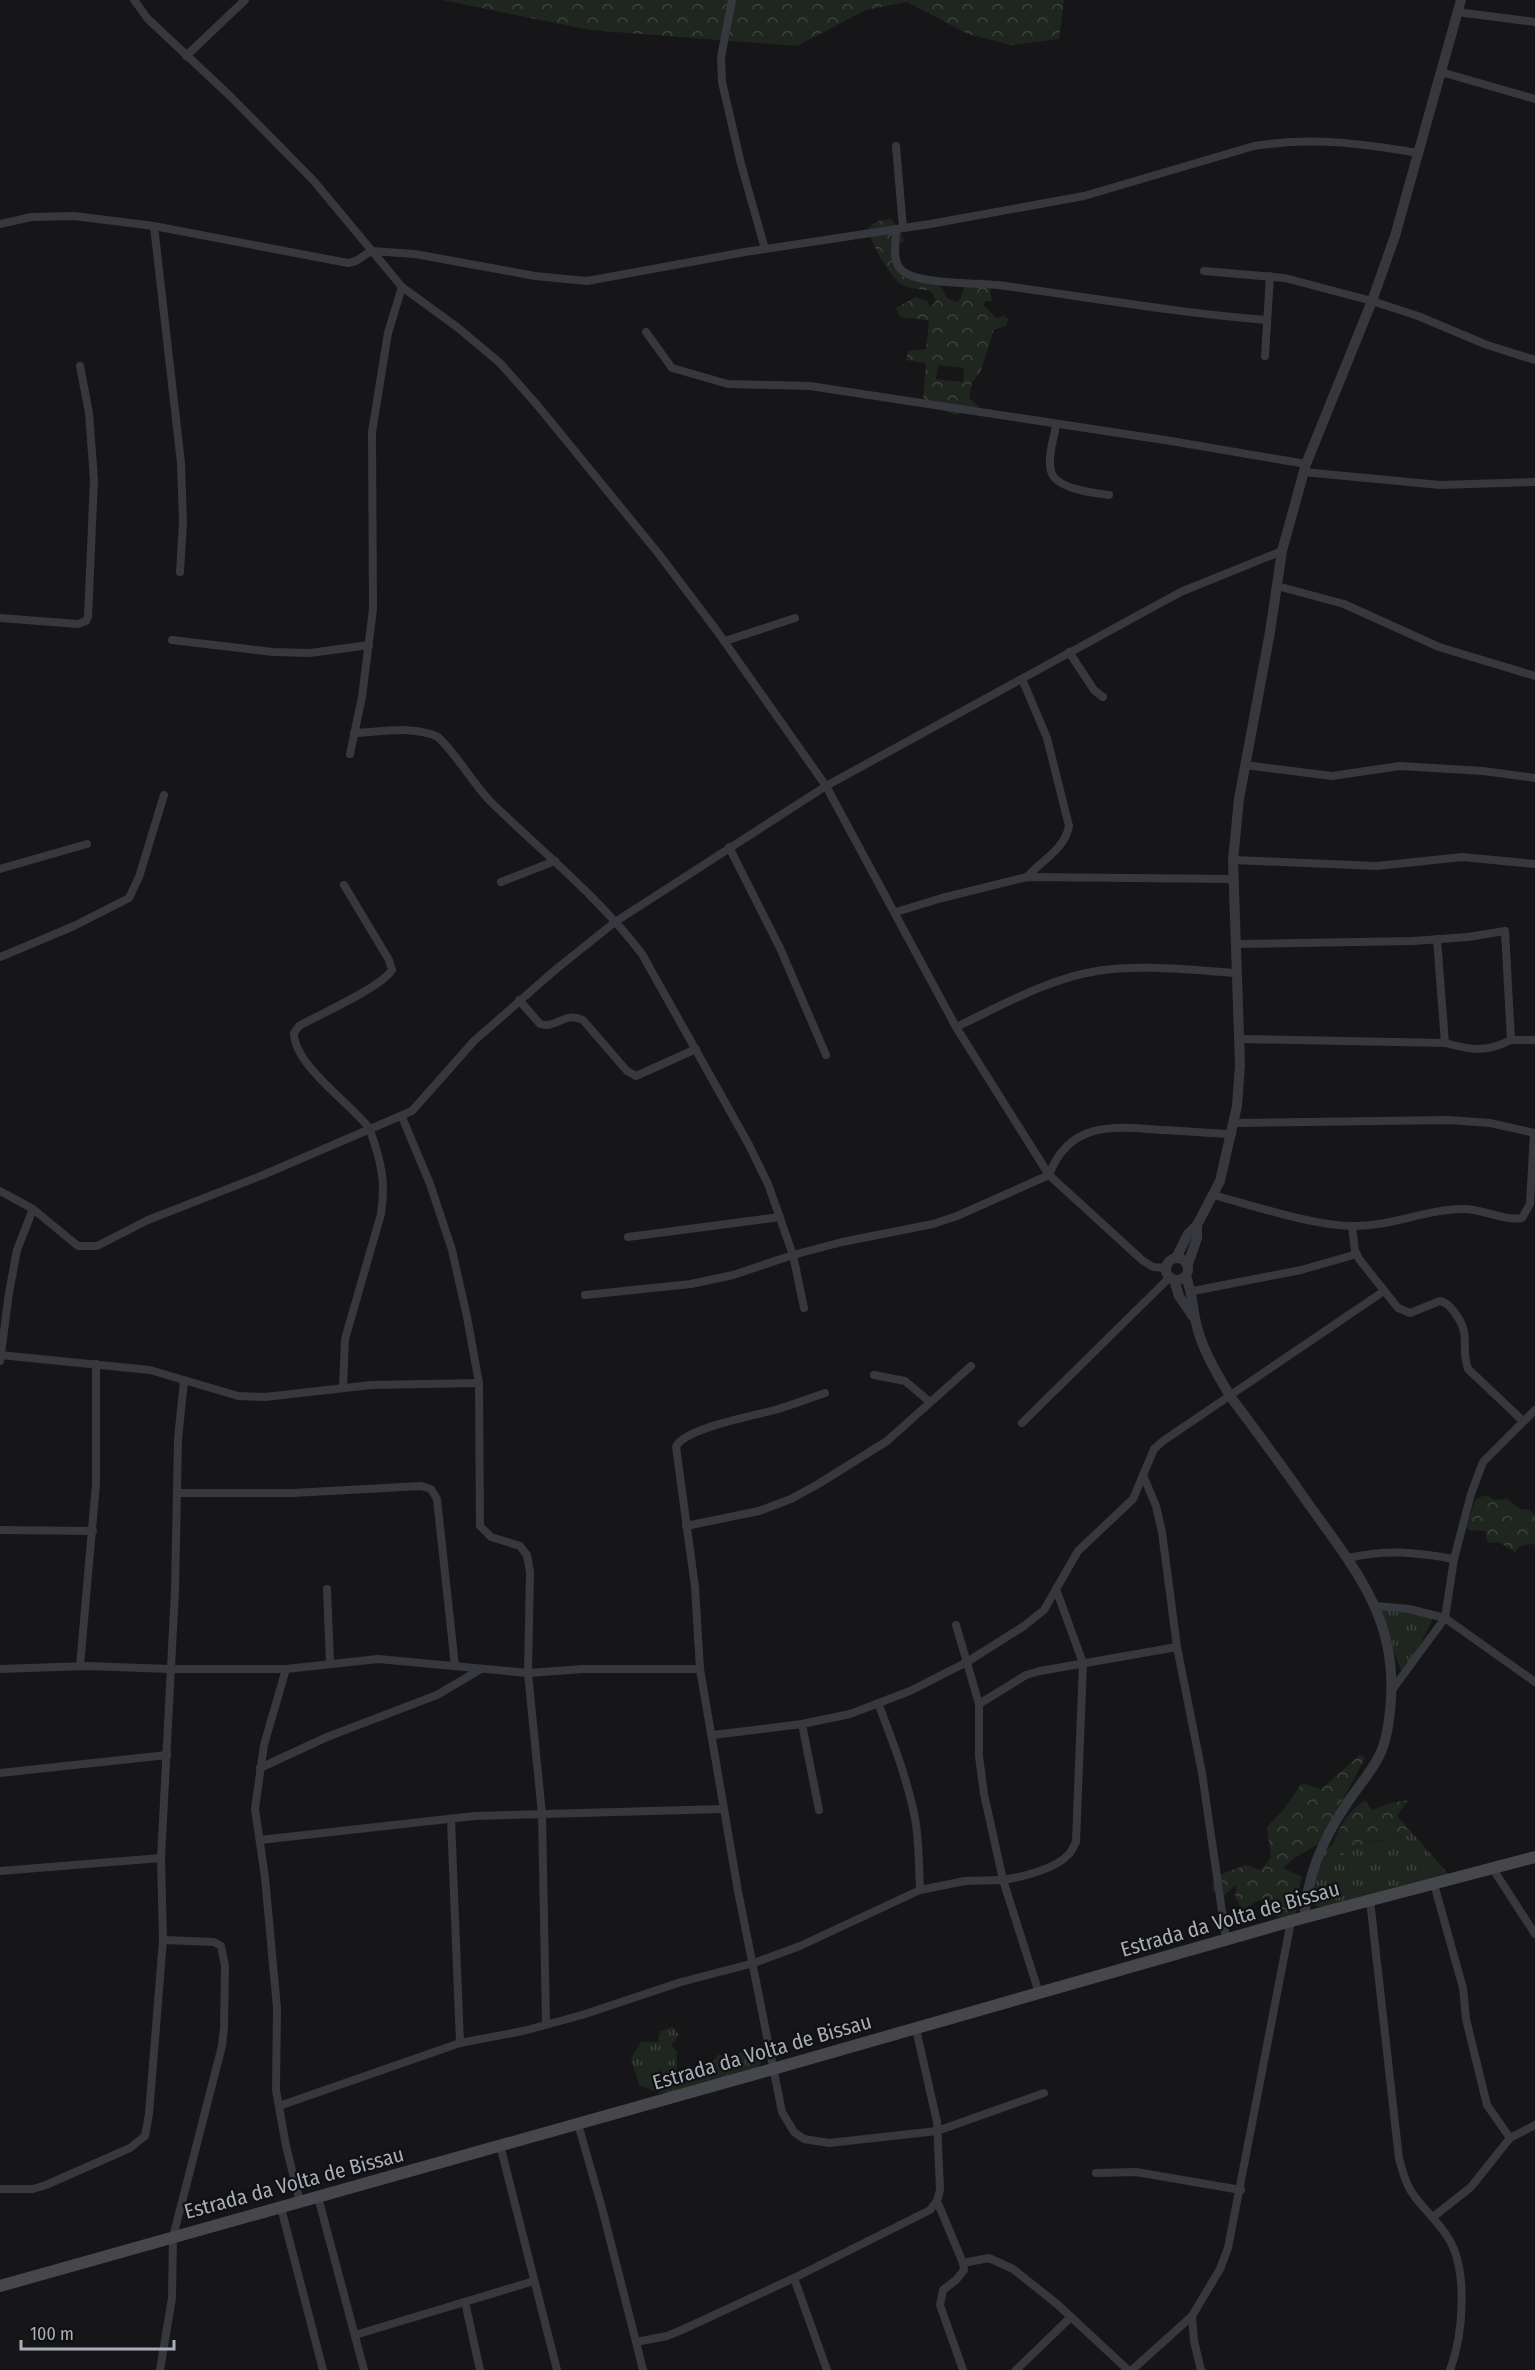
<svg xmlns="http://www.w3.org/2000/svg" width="1535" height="2370" font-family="'Fira Sans Condensed',sans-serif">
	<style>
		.grass { fill: url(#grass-tufts) }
		.forest { fill: url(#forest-crowns); fill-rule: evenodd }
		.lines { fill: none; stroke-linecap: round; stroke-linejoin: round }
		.minor { stroke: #37383d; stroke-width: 8 }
		.tertiary { stroke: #37383d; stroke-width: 10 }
		.secondary { stroke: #45474d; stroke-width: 12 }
		.labels { text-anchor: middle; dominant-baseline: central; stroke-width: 4.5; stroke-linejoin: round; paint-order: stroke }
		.street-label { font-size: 21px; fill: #a8adb8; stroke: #111113 }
	</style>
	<defs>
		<pattern id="grass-tufts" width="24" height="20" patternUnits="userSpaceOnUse" patternTransform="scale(1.5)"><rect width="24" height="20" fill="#1e261f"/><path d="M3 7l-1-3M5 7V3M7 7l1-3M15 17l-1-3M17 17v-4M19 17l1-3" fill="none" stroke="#3c433d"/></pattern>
		<pattern id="forest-crowns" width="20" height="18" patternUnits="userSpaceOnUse" patternTransform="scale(1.5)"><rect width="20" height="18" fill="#1e261f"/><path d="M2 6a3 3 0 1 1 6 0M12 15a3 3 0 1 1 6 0" fill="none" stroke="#3c433d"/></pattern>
	</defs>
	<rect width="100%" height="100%" fill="#161618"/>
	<g class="grass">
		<path d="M1378,1610L1435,1614L1412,1662L1402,1673Z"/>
		<path d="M1408,1828L1449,1875L1325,1907L1315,1906L1310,1897L1322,1855L1331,1845L1333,1844L1341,1855C1348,1852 1356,1847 1363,1844C1378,1839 1399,1844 1408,1828Z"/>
		<path d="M673,2027L679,2035L671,2045L677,2052L676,2072C698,2074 706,2073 718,2055H735L748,2050L760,2051L763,2060L757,2069L676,2092L660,2093L639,2085L631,2058L641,2042H658L660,2031Z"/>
	</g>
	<g class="forest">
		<path d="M442,0H1064L1059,39L1011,45L968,34L907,2L866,10L797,46L590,30Z"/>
		<path d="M891,219L901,232L904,241L894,249L896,262L913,275C938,273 936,280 948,299L957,302L961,298C963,283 970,281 983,279L989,285L992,301H986L983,305L997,318L1004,316L1008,319L1006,326L994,329L981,371L972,383L969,398L979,407L955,415L923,400L926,363L906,360L908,351L926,349L929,321C919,318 908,319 899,316L896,308L916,297L927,301L930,307L936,301L931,291C922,289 910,289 902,285C891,279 869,240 868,228L878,221ZM938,365L964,368L963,382L936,379Z"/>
		<path d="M1485,1495L1495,1500L1507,1499L1520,1509L1530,1510L1535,1515V1544L1524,1545L1517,1549L1516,1553L1499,1542L1488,1543L1485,1531L1469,1530L1467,1526L1475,1500Z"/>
		<path d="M1360,1755L1365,1758L1320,1843L1296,1857L1283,1868L1302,1877L1297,1900L1296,1914L1282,1922L1279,1917L1269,1913L1261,1899L1242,1910L1235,1897L1237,1884L1222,1897L1212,1890L1214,1877L1246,1865L1261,1870L1271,1857L1267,1827L1284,1809L1302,1783L1321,1789Z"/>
		<path d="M1365,1800L1372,1810L1391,1803L1408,1800L1397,1816L1408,1828C1399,1844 1377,1838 1363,1844C1355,1847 1348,1852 1341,1856L1333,1844C1341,1824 1347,1813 1365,1800Z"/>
	</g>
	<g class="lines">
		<g class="minor">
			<path d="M134,0L148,19L230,96L313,180L402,287L457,327L500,363L538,406L658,553L717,631L826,786L956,1027L1049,1175L1142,1260L1153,1267L1166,1268"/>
			<path d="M732,0L721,57L722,82L741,164L765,249"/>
			<path d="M1457,12L1535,22"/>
			<path d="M186,56L245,0"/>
			<path d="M1441,72L1535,99"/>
			<path d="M896,146L903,228"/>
			<path d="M0,224L31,217L74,216L154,226L348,263L356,261L371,251L415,254L535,276L587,281L745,252L930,224L1084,196L1254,146C1312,137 1360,143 1418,153"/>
			<path d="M154,226L181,463L183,522L180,572"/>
			<path d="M896,229C896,243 891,264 904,272C920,284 976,283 998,285C1088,297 1177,313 1267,320"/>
			<path d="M1204,271L1285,278L1372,301L1418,316L1487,345L1535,360"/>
			<path d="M646,332L672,368L728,384L810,386L1171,441L1306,464"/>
			<path d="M1265,356L1270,276"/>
			<path d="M1056,425C1054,438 1047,458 1051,471C1055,489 1094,493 1109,495"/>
			<path d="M1303,472L1440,485L1535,482"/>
			<path d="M1277,586L1344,604L1439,647L1535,676"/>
			<path d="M0,618L78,624L86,621L88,617L94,480L89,413L80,366"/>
			<path d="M172,640L273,652L310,653L369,645"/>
			<path d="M725,641L795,618"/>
			<path d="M1069,652L1094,690L1103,697"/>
			<path d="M1022,679L1047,738L1069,826C1065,849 1042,860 1027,877"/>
			<path d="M354,733C380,732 414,725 438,737C458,756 471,781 490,801C541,851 598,896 642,954L749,1145L768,1184L793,1255L804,1308"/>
			<path d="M350,754L362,697L373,609L372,432L388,333L402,287"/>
			<path d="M1245,765L1332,776L1400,766L1483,771L1535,778"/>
			<path d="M729,847L780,948L826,1055"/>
			<path d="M1233,860L1377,866L1462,857L1535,864"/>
			<path d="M0,869L87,844"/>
			<path d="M501,882L555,861"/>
			<path d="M896,912L942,898L1027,877L1234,879"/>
			<path d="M1235,944L1413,941L1468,937L1505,931L1511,1040H1535"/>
			<path d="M0,957L74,926L129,898L139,877L164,795"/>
			<path d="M519,1000L540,1024C557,1029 564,1011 583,1020L627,1071L636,1076L696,1049"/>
			<path d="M956,1027C1001,1006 1047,979 1097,971C1142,964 1190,970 1236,973"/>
			<path d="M1240,1039L1445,1043L1437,939"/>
			<path d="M1445,1043C1471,1050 1485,1053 1511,1040"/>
			<path d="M402,1117L430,1184L452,1250L467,1317L479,1383L480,1526L491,1537L520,1546L527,1555L530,1572L528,1673L542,1814L546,2024"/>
			<path d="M1234,1123L1448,1120L1490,1123L1535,1133"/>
			<path d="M0,1191L33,1209"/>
			<path d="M1213,1195C1255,1206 1310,1225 1352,1226C1390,1227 1426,1209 1464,1209C1484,1209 1503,1221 1522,1218L1530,1204L1534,1133"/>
			<path d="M1352,1226L1355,1251L1359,1259L1398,1308L1410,1313L1440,1301C1448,1303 1450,1307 1455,1313C1472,1336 1460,1347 1468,1369L1523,1421"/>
			<path d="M628,1237L780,1217"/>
			<path d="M1193,1291L1301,1270L1357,1254"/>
			<path d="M585,1295L691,1284L733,1275L793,1255L842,1242L933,1224L957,1216L1049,1175C1069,1121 1114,1126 1162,1130C1185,1131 1208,1133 1232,1134"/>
			<path d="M0,1355L150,1370L238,1396L265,1397L371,1385L479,1383"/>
			<path d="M0,1361L9,1293L17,1250L33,1209L78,1246H97L148,1220L263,1175L412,1111L474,1041L555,970L615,922L826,786L1153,607L1183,591L1282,551"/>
			<path d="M874,1375L905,1381L930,1402"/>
			<path d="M343,1387L345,1339L381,1214C385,1186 383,1171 375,1145C373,1139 371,1132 368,1127C350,1103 294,1065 294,1033L299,1026C320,1014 380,988 392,970L389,960L344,885"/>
			<path d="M825,1393C807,1399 790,1406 771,1411C752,1416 683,1429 676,1447L695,1587L700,1669L738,1891L782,2112L794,2132L804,2139L829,2143L937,2131L1044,2093"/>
			<path d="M1022,1423L1170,1277"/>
			<path d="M1143,1475L1156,1506L1162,1532L1177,1647L1202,1773L1226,1939"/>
			<path d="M178,1493H293L421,1486L431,1489L437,1499L455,1666"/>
			<path d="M686,1526L759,1511L791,1499L820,1483L887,1441L971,1366"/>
			<path d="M0,1530L93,1531"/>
			<path d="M1348,1558C1387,1549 1415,1552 1454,1559"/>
			<path d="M327,1589L330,1663"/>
			<path d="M1376,1606L1409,1609L1445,1618L1535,1682"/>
			<path d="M80,1666L96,1484V1364"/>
			<path d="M0,1669L87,1666L170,1669H286L378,1659L528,1673L583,1669H700"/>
			<path d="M286,1669L264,1745L255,1809L265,1877L277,2008L276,2090L286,2146L300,2202"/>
			<path d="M1392,1690L1445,1618L1454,1559L1471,1494L1483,1462L1535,1410"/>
			<path d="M878,1703C893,1742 909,1783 916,1824C919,1846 919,1868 920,1890"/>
			<path d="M979,1704L1026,1675L1040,1671L1177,1647"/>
			<path d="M802,1724L819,1810"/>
			<path d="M713,1735L802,1724L850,1714L910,1691L967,1662L1024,1626L1044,1610L1078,1551L1133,1499L1154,1449L1163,1441L1384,1291"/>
			<path d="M260,1768L327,1737L437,1695L481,1669"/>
			<path d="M0,1773L167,1755"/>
			<path d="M451,1819L460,2043L523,2031L582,2015L681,1982L754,1963L800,1946L920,1890L965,1881L1003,1880L984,1794L979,1756V1704L956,1625"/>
			<path d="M260,1840L475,1816L724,1809"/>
			<path d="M161,1858L175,1591L178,1439L184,1381"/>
			<path d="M1493,1869L1535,1934"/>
			<path d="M0,1871L161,1858L163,1940L149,2114L145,2136L130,2148L46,2185L33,2189H0"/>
			<path d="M1434,1884L1463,1988L1466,2019L1487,2105L1510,2138"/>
			<path d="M1370,1900L1399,2159C1403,2172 1406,2186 1415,2197C1425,2210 1438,2222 1447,2236C1469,2268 1463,2336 1450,2370"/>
			<path d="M1039,1993L1003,1880C1022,1877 1056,1869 1069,1854C1072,1851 1074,1845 1076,1842L1083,1663L1056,1589"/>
			<path d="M279,2106L460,2043"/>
			<path d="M578,2124L602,2208L636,2342L667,2336L684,2329L794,2278L930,2210L937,2201L940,2190L937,2122L916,2029"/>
			<path d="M500,2145L557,2370"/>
			<path d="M1096,2173L1136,2172L1241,2190"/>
			<path d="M318,2197L364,2370"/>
			<path d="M937,2201L963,2263L964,2270L956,2280L943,2290L940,2305L963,2370"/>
			<path d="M281,2208L323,2370"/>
			<path d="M1433,2217L1471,2187L1510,2138L1535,2125"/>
			<path d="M963,2263L989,2258L1013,2269L1057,2304L1128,2370"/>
			<path d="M794,2278L827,2370"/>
			<path d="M465,2302L480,2370"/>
			<path d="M1192,2316L1194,2341L1201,2370"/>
			<path d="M355,2335L534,2281"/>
			<path d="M636,2342L643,2370"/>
			<path d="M160,2370L172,2298L173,2237L222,2046L224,2028L225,1966L221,1946L214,1942L163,1940"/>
			<path d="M1016,2370L1071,2317"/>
			<path d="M1132,2370L1192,2316L1220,2269L1228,2248L1291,1921"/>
		</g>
		<g class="tertiary">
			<circle cx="1177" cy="1269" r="11"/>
			<path d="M1176,1258L1188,1234L1197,1225L1220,1181L1237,1106L1240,1065L1233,860L1239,799L1270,632L1282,551L1306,464L1372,301L1395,236L1461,0"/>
			<path d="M1188,1264L1197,1238V1225"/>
			<path d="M1186,1277C1192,1291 1192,1303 1195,1318C1200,1346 1216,1372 1230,1396C1257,1432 1284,1469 1310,1506C1355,1569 1396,1617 1391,1698C1390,1717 1388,1735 1381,1752C1373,1771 1357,1787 1346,1805C1322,1840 1307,1877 1304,1918"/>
			<path d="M1174,1280L1179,1296L1194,1318"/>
		</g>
		<path class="secondary" d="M0,2286L773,2069L1291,1921L1535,1857"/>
	</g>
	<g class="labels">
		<g class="street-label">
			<text transform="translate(1230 1919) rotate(-16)">Estrada da Volta de Bissau</text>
			<text transform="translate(762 2052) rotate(-16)">Estrada da Volta de Bissau</text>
			<text transform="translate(294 2183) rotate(-15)">Estrada da Volta de Bissau</text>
		</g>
	</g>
	<path d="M21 2340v9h153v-9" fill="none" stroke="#a8adb8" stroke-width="3"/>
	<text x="30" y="2340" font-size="18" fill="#a8adb8" stroke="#111113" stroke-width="4.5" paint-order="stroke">100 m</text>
</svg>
